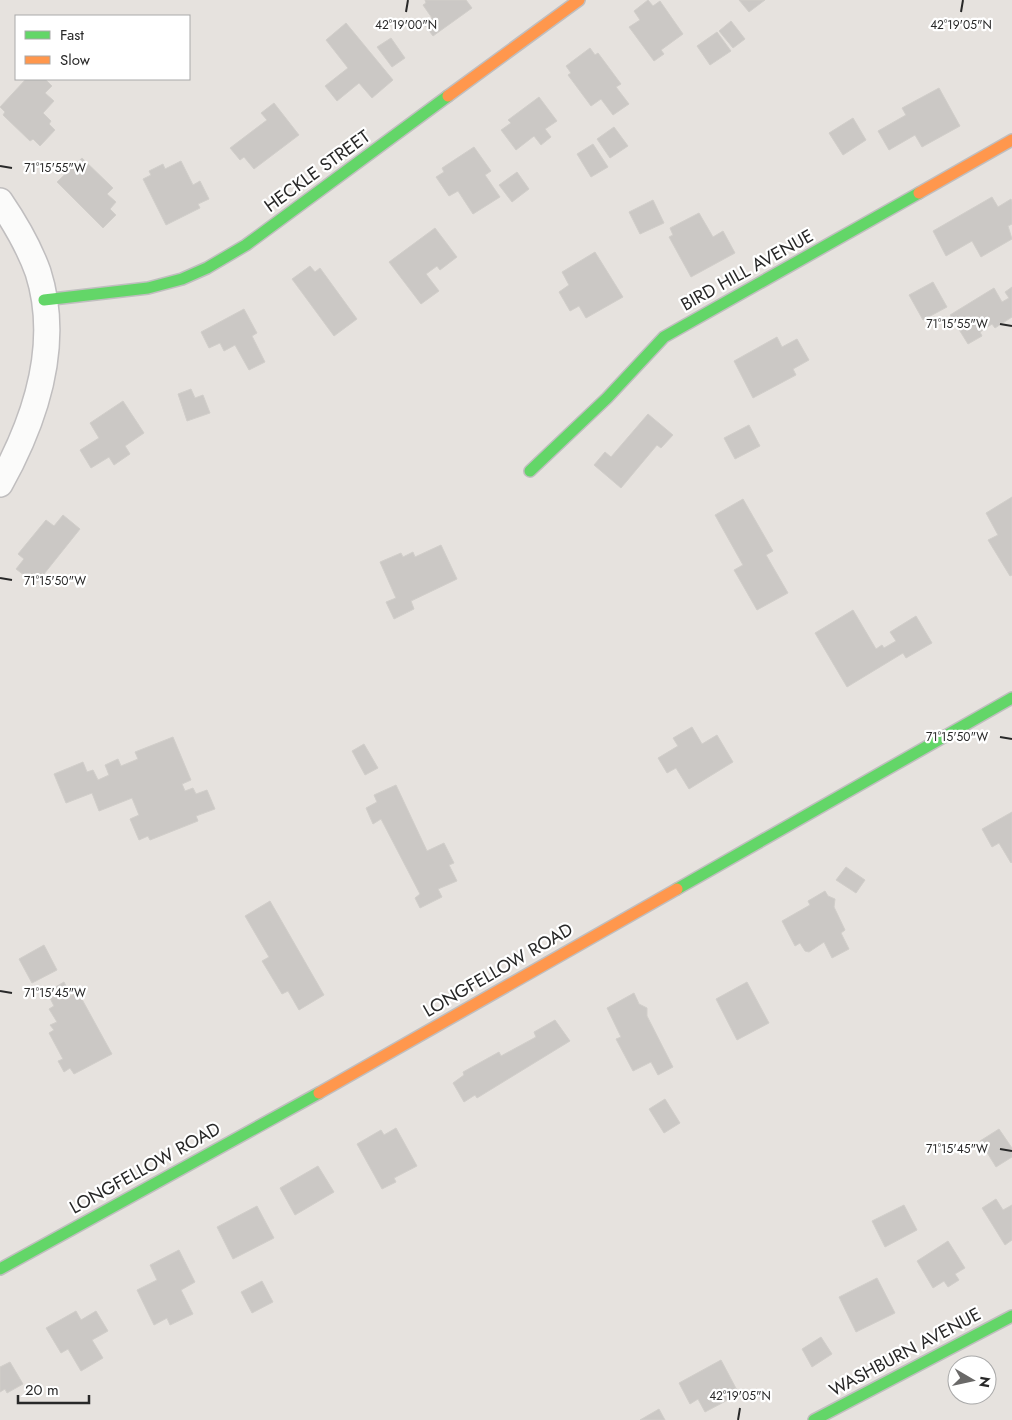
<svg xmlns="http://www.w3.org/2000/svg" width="1012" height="1420" font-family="Jost,sans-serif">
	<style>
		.building { fill: #cbc8c5; stroke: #d1ceca }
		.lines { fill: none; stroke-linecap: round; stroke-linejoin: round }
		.street-casing { stroke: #c0bebf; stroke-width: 28 }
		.fast-casing { stroke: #c0bebf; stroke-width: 14 }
		.slow-casing { stroke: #c0bebf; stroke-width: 14 }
		.street { stroke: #fbfbfa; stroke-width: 25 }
		.fast { stroke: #63d668; stroke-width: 11 }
		.slow { stroke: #ff974d; stroke-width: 11 }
		.ticks { fill: none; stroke: #282828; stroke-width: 2 }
		.labels { text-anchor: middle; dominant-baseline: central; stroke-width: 4.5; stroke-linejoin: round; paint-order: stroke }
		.street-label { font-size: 18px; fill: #282828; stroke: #fff }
		.ticks-label { font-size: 12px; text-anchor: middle; fill: #282828; stroke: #fff; stroke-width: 4.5; stroke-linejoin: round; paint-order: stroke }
	</style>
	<rect width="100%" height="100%" fill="#e6e2de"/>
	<g class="building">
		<path d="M425,0H466L472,8L433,36L424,24L432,18L423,5L426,3Z"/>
		<path d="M648,0L653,6L660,1L683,34L661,50L664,54L654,61L629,27L640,20L634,11Z"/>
		<path d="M739,0H765L749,12Z"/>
		<path d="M731,21L745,39L733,48L719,31Z"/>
		<path d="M346,23L393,80L372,98L359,83L337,101L325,86L348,68L326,40Z"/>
		<path d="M717,32L731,51L710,65L697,46Z"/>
		<path d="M391,38L405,58L392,67L377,47Z"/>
		<path d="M590,48L595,55L598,53L621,84L616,87L629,104L613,115L601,99L591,106L568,75L571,73L566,66Z"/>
		<path d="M26,79H45L52,86L45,93L54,101L43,113L51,121L49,124L55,130L40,146L33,139L30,141L3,115L5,112L0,107Z"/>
		<path d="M939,88L960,126L922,147L915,135L889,150L878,131L906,115L902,108Z"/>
		<path d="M539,97L557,121L545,129L551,137L541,145L534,136L516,150L501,130L511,123L508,120Z"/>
		<path d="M274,103L299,135L254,169L244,157L240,160L230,148L267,120L261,113Z"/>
		<path d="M853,118L866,140L843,155L829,133Z"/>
		<path d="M614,127L628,146L610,158L597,139Z"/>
		<path d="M593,144L608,167L591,177L577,154Z"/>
		<path d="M474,147L491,171L485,175L500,197L473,214L458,191L449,196L436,177L444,172L442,168Z"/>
		<path d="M82,158L113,188L107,194L116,202L110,209L116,215L103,228L57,182Z"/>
		<path d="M181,161L193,185L200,181L209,199L198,204L200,208L166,225L143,179L151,175L149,171L163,164L165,169Z"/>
		<path d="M517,172L529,189L512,202L499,185Z"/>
		<path d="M992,197L998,207L1011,199L1012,202V224L1008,226L1012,239L981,257L972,241L946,256L933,231Z"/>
		<path d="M653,200L664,223L640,234L629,212Z"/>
		<path d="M699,213L713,237L723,231L735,253L691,277L669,237L673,235L670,228Z"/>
		<path d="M435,228L457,257L440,270L437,266L426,274L439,291L421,304L389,262Z"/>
		<path d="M595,252L623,297L586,318L579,306L570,311L559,292L569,285L562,272Z"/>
		<path d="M310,266L315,272L320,268L357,319L334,336L292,279Z"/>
		<path d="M933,282L947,307L923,320L909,295Z"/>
		<path d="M1012,287V317L995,328L992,324L980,332L982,336L968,344L950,315L994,288L1002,302L1009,298L1005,292Z"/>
		<path d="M244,309L257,333L252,336L265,362L249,370L235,345L224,351L220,343L209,348L201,332Z"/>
		<path d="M777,337L782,347L797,339L809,360L793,369L796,375L753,398L734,361Z"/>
		<path d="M191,389L195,398L203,395L210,413L187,421L178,394Z"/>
		<path d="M123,401L144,433L125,446L130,454L114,465L109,457L91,468L80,450L99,438L90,423Z"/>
		<path d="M648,414L673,435L661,448L657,445L621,488L594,465L605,452L611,457Z"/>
		<path d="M749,425L760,446L735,459L724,438Z"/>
		<path d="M1012,497V575L1010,576L988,540L998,535L986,513Z"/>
		<path d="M743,499L773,551L766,555L788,593L757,610L734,570L743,565L715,515Z"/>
		<path d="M63,515L80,529L36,584L16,569L24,559L18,554L46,520L54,526Z"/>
		<path d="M441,545L457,579L411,601L414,609L394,619L386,602L396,598L380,562L401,553L403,557L413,552L415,557Z"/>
		<path d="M853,610L876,649L882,645L884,648L896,641L890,632L916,616L932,643L906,658L903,653L847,687L815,633Z"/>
		<path d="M692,727L702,744L717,735L733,762L689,789L676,768L667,773L658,758L678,746L673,738Z"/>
		<path d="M173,737L191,780L182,784L185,791L193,788L196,794L207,790L215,809L196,816L198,821L150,840L148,836L139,840L130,819L139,815L132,798L99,811L92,793L66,803L54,774L83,762L87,772L93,770L98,780L109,775L105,765L118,759L121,766L138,759L135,752Z"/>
		<path d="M364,744L378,768L365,775L352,751Z"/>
		<path d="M396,785L427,851L444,843L454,863L449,865L457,881L438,889L442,897L420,908L415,898L420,894L381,819L373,824L366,808L377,802L374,795Z"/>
		<path d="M1012,812V862L1011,863L999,843L992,847L982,829Z"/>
		<path d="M846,867L865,880L856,893L836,880Z"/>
		<path d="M825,891L828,896L835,899L834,907L845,930L841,933L849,949L832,958L824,942L809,952L805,951L800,943L795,946L782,921L810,905L808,901Z"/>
		<path d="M270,901L324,995L299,1010L288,991L282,994L262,961L269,957L245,916Z"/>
		<path d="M44,945L57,970L32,983L19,959Z"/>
		<path d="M64,982L71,996L78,992L112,1054L74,1074L70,1068L64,1072L58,1061L63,1059L49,1033L54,1030L50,1025L57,1022L49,1009L54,1006L47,992Z"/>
		<path d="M747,982L769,1023L737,1040L716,999Z"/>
		<path d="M634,993L639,1004L647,1008V1016L673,1067L658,1075L651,1062L633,1071L616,1039L621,1037L607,1008Z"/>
		<path d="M555,1020L570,1041L477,1098L475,1095L464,1102L453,1083L464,1075L463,1072L499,1052L501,1056L536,1037L534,1032Z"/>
		<path d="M665,1099L680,1123L664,1133L649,1109Z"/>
		<path d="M396,1128L417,1166L394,1178L396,1182L382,1189L357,1144L381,1130L384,1135Z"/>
		<path d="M999,1129L1012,1148V1157L996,1167L980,1141Z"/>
		<path d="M318,1166L334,1192L295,1215L280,1188Z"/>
		<path d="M996,1199L1003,1210L1012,1205V1240L1005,1245L982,1208Z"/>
		<path d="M904,1205L917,1230L885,1247L872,1221Z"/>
		<path d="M257,1206L274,1238L233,1259L217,1227Z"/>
		<path d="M948,1241L965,1268L955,1274L959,1280L948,1287L944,1281L933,1288L917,1261Z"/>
		<path d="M179,1250L195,1282L181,1290L193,1314L170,1325L167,1318L154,1325L137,1290L157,1280L150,1265Z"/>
		<path d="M877,1278L895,1313L856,1332L839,1297Z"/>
		<path d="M262,1281L273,1302L252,1313L241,1292Z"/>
		<path d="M76,1311L81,1320L96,1311L108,1331L92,1340L103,1358L81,1371L68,1349L61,1353L46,1328Z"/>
		<path d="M821,1337L832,1354L812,1367L802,1349Z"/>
		<path d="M721,1360L739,1394L705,1412L698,1399L690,1404L679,1383Z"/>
		<path d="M10,1362L23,1384L7,1393L5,1389L0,1392V1367Z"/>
		<path d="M659,1409L665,1420H640Z"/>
	</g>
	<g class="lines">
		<g class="street-casing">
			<path id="street" d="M0,201C15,223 29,247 38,272C61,344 35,421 0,484"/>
		</g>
		<g class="fast-casing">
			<g id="fast">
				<path d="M44,300L148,288L182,279L207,268L246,245L448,96"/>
				<path d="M530,471L607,398L664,337L919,193"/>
				<path d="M677,889L1012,698"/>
				<path d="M0,1269L319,1093"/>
				<path d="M814,1420L1012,1316"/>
			</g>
		</g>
		<g class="slow-casing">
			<g id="slow">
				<path d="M448,96L579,0"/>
				<path d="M919,193L1012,140"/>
				<path d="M319,1093L677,889"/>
			</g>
		</g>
		<use href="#street" class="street"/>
		<use href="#fast" class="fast"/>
		<use href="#slow" class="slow"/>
	</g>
	<path class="ticks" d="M406,12L408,0M961,12L963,0M0,166L12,168M1000,324L1012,326M0,578L12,580M1000,737L1012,739M0,991L12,993M1000,1149L1012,1151M738,1420L740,1408"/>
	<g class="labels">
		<g class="street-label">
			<text transform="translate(317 171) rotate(-36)">HECKLE STREET</text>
			<text transform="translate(747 270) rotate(-29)">BIRD HILL AVENUE</text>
			<text transform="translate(498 970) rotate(-30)">LONGFELLOW ROAD</text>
			<text transform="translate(145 1168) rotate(-29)">LONGFELLOW ROAD</text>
			<text transform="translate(905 1352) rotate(-28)">WASHBURN AVENUE</text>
		</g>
	</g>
	<g class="ticks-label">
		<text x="406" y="29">42°19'00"N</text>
		<text x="961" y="29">42°19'05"N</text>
		<text x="55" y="172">71°15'55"W</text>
		<text x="957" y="328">71°15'55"W</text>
		<text x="55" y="585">71°15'50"W</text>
		<text x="957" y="741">71°15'50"W</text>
		<text x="55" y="997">71°15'45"W</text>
		<text x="957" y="1153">71°15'45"W</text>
		<text x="740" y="1400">42°19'05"N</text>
	</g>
	<rect x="15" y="15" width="175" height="65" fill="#ffffff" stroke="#a9a9a9"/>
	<rect x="25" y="31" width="25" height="8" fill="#63d668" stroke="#a9a9a9"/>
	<text x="60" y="40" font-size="15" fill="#282828">Fast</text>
	<rect x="25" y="56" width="25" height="8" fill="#ff974d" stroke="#a9a9a9"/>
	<text x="60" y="65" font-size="15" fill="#282828">Slow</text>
	<g transform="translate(972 1380) rotate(99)"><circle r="24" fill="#ffffff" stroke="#a9a9a9"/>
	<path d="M0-4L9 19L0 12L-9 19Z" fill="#6a6968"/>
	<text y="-8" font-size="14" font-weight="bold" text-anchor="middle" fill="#282828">N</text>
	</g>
	<path d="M18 1395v8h71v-8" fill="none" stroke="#282828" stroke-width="2.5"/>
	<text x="25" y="1395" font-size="15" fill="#282828" stroke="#ffffff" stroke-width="4" paint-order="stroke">20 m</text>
</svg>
